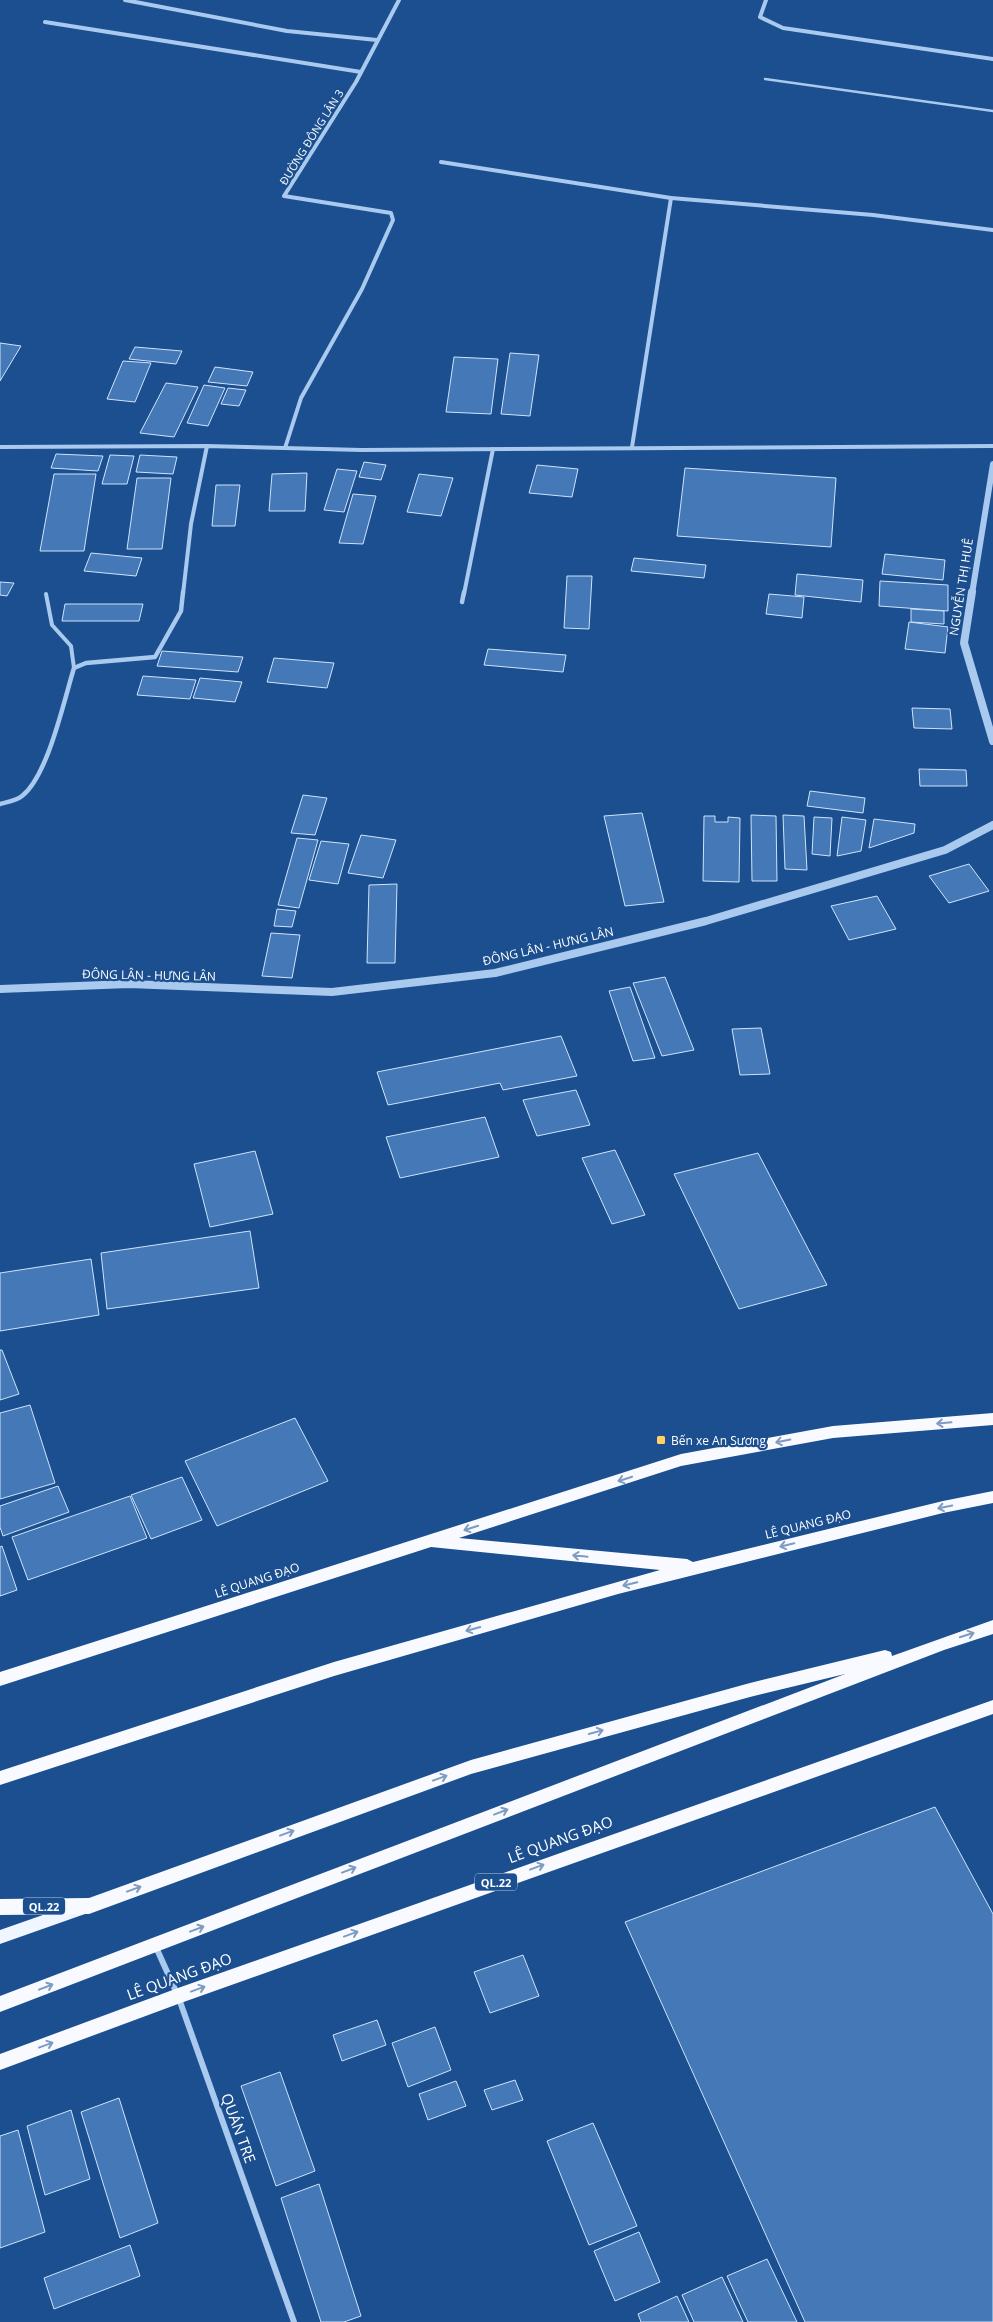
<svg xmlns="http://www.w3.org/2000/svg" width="993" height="2322" font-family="'Open Sans',sans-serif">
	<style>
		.building { fill: #4478b7; stroke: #cfe3fa }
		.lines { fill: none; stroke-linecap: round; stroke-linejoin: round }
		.service-far1 { stroke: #a9c9ee; stroke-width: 2.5 }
		.service { stroke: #a9c9ee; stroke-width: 4 }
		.minor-far2 { stroke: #a9c9ee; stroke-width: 4 }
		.minor-far1 { stroke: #a9c9ee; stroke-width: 4.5 }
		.minor { stroke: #a9c9ee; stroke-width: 6 }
		.tertiary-far1 { stroke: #a9c9ee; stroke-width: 6 }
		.tertiary { stroke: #a9c9ee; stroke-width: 8 }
		.primary { fill: #f0f6ff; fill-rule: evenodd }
		.trunk { fill: #f8faff; fill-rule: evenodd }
		.oneway { stroke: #7e9cc1 }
		.poi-dot { fill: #ffd166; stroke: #1b4f8f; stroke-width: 2 }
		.labels { text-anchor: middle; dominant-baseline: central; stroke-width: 4.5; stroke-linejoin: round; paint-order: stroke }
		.far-street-label { font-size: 11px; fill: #fff; stroke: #1b4f8f }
		.shield { fill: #1b4f8f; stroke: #bbcadd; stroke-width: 1 }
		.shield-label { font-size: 11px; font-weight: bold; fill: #fff }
		.street-label { font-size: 12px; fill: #fff; stroke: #1b4f8f }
		.poi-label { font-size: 12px; fill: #fff; stroke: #1b4f8f; text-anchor: start }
		.near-street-label { font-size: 15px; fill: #fff; stroke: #1b4f8f }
	</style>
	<rect width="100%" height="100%" fill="#1b4f8f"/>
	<g class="building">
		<path d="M0,343L21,346L0,381Z"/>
		<path d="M135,347L182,351L176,364L129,359Z"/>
		<path d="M510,353L539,355L530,416L501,414Z"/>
		<path d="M454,357L498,359L491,414L446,412Z"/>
		<path d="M123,361L151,363L135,402L107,399Z"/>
		<path d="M215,367L253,372L247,386L208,382Z"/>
		<path d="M166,383L198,387L174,437L140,433Z"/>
		<path d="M204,385L225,388L208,426L187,423Z"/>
		<path d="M228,388L246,390L239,406L221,404Z"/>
		<path d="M56,454L103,456L98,471L51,468Z"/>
		<path d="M110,455L134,456L127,484H102Z"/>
		<path d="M140,455L177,457L173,474L136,472Z"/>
		<path d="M364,462L386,465L381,480L359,477Z"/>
		<path d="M537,465L578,469L572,497L529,493Z"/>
		<path d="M685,468L836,478L831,547L677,536Z"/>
		<path d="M337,469L357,471L344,512L324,510Z"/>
		<path d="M307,473L305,511H269L272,474Z"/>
		<path d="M54,474H96L84,551H40Z"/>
		<path d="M419,474L453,478L441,516L407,512Z"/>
		<path d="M137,478H171L162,549H127Z"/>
		<path d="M216,485H240L235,526H212Z"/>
		<path d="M353,494L376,496L363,544L339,543Z"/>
		<path d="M91,553L142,558L136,576L84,571Z"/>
		<path d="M885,554L945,560L943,580L882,574Z"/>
		<path d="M634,558L706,565L704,578L631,571Z"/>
		<path d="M797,574L863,580L861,602L795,595Z"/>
		<path d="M567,576H592L589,629L564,628Z"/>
		<path d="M880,581L948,585V611L879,606Z"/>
		<path d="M0,582L14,583L7,596L0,595Z"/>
		<path d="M769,594L804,597L802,618L766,614Z"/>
		<path d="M65,604H143L139,621H62Z"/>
		<path d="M911,609L944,611V624L911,622Z"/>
		<path d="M909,622L948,627L945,653L905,649Z"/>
		<path d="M488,649L566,655L563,672L484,665Z"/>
		<path d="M162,651L243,657L238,672L157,666Z"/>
		<path d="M274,658L334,663L327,688L267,682Z"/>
		<path d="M143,676L196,680L190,699L137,695Z"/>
		<path d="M200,678L242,682L235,702L193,698Z"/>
		<path d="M912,708L950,709L952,729L914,728Z"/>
		<path d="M919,769L966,770L967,786H920Z"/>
		<path d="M810,791L865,798L863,813L807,806Z"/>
		<path d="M303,795L327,798L315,835L291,833Z"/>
		<path d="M642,813L664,902L625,906L604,816Z"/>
		<path d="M751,815L776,816L777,881H752Z"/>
		<path d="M783,815L804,816L807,870L785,869Z"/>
		<path d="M704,816H715V822H728V817L740,818L739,882L703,881Z"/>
		<path d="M814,817L832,818L830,856L812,854Z"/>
		<path d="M842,817L866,820L861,851L837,856Z"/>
		<path d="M874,819L915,824L914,833L869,848Z"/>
		<path d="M361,835L396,840L383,878L348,873Z"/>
		<path d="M297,838L318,840L299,908L278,905Z"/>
		<path d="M321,841L349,844L338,884L309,880Z"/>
		<path d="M969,864L989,891L949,903L929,876Z"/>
		<path d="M397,884L395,963H367L369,885Z"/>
		<path d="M877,896L896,929L849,940L831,906Z"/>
		<path d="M277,909L296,911L292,927L274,926Z"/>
		<path d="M271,933L300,935L292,978L262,976Z"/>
		<path d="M665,977L694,1050L662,1056L633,983Z"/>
		<path d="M630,987L655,1058L633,1061L609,991Z"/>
		<path d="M761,1028L770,1074L740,1075L732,1029Z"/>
		<path d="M561,1036L577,1076L503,1090L500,1083L388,1105L377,1072Z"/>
		<path d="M576,1090L590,1125L537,1136L523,1100Z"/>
		<path d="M485,1117L499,1157L400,1178L386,1137Z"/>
		<path d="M615,1150L645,1215L612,1224L582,1158Z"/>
		<path d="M255,1151L273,1214L210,1227L194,1164Z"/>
		<path d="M758,1153L827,1285L739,1309L674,1174Z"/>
		<path d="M250,1231L259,1288L107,1309L101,1253Z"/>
		<path d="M91,1259L99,1315L0,1331V1273Z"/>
		<path d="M0,1350H2L19,1394L0,1400Z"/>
		<path d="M30,1405L55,1483L0,1499V1413Z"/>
		<path d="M295,1418L328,1481L217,1526L185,1461Z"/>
		<path d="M182,1477L202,1520L151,1539L131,1495Z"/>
		<path d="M58,1486L69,1512L3,1536L0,1527V1506Z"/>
		<path d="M130,1496L147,1538L28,1580L12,1537Z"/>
		<path d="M2,1546L17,1590L0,1596V1547Z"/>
		<path d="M935,1807L993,1914V2322H805L625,1922Z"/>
		<path d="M523,1955L539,1996L490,2013L474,1972Z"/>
		<path d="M377,2020L386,2045L342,2061L333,2035Z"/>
		<path d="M435,2027L451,2070L408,2087L392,2043Z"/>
		<path d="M280,2072L315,2171L276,2186L241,2086Z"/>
		<path d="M515,2080L523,2100L492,2110L484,2090Z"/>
		<path d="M456,2081L466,2106L428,2120L419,2094Z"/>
		<path d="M119,2098L158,2223L120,2238L81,2112Z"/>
		<path d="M71,2110L90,2179L45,2195L27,2126Z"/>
		<path d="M593,2123L637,2226L589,2245L547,2141Z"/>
		<path d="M18,2130L45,2232L0,2248V2136Z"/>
		<path d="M319,2184L361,2316L344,2322H321L281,2198Z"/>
		<path d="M639,2232L660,2282L615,2301L594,2251Z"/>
		<path d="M130,2245L140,2276L54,2309L44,2278Z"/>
		<path d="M767,2259L797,2322H748L727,2276Z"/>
		<path d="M722,2277L743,2322H694L682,2295Z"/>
		<path d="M677,2296L689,2322H641L638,2314Z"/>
	</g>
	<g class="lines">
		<path class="service-far1" d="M765,79L993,111"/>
		<path class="service" d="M46,594L52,625L71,646L74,668"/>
		<g class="minor-far2">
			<path d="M125,0L287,31L377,40"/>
			<path d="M766,0L760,17L783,28L993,59"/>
			<path d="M45,22L361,72"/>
			<path d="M441,162L671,198L632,447"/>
			<path d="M671,198L873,215L993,230"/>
			<path d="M0,447L207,446L362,450L993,446"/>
			<path d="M285,448L301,398L362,289L393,220L391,213L284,196L356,82L399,0"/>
			<path d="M183,594L191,524L207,446"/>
			<path d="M464,594L493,449"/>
		</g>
		<g class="minor-far1">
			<path d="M462,602L464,592"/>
			<path d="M0,804C7,802 16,801 22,796C48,776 64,700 74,668L86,663L155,657L181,611L183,592"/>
		</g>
		<path class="minor" d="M155,1945L178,1996L294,2322"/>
		<path class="tertiary-far1" d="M972,594L993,464"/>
		<g class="tertiary">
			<path d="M972,592L964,643L993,741"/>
			<path d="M0,989L129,984L332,992L495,973L706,921L945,850L993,825"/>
		</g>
		<path class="primary" d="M80,1902L85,1904L88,1909L85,1914L0,1944V1930Z"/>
		<g class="trunk">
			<path d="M993,1413V1425L833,1438L681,1466L459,1538L687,1559L693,1562L943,1501L993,1491V1503L943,1513L618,1594L334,1676L0,1785V1771L334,1662L660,1570L431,1547L0,1686V1672L681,1454L833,1426Z"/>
			<path d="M993,1620V1634L944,1650L0,2012V1996L845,1674L750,1697L471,1774L89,1914L0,1915V1899L89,1898L471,1760L750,1683L885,1650L891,1652L892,1656Z"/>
			<path d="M993,1700V1714L178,2004L0,2070V2054L178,1988Z"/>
		</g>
	</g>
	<defs><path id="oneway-shaft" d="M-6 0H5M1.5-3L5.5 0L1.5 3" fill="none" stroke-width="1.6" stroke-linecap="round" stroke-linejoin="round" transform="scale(1.25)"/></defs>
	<g class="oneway">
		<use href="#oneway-shaft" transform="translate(944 1423) rotate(175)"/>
		<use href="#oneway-shaft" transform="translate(783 1441) rotate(169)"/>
		<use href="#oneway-shaft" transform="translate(625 1479) rotate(162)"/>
		<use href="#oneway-shaft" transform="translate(945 1507) rotate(168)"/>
		<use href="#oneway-shaft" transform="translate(471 1528) rotate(162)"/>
		<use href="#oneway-shaft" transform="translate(787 1545) rotate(166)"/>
		<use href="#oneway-shaft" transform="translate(580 1556) rotate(-174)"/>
		<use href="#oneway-shaft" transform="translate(630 1584) rotate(166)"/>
		<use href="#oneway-shaft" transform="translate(473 1629) rotate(164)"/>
		<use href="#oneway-shaft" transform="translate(967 1635) rotate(-18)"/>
		<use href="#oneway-shaft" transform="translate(596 1732) rotate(-15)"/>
		<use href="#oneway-shaft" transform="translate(440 1778) rotate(-20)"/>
		<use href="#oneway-shaft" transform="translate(501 1812) rotate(-21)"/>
		<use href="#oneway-shaft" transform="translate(287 1833) rotate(-20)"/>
		<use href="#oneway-shaft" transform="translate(537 1867) rotate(-20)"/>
		<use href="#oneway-shaft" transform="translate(349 1870) rotate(-21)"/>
		<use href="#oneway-shaft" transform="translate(134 1889) rotate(-20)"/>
		<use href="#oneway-shaft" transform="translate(197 1929) rotate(-21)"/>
		<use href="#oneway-shaft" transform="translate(351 1934) rotate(-20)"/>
		<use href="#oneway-shaft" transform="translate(46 1987) rotate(-21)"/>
		<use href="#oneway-shaft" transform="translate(198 1989) rotate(-20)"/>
		<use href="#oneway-shaft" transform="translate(46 2045) rotate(-20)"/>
	</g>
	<rect class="poi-dot" x="656" y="1435" width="10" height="10" rx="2.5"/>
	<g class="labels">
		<g class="far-street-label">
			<text transform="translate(311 137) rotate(-58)">ĐƯỜNG ĐÔNG LÂN 3</text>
		</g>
		<g class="shield">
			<rect x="475" y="1873.5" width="42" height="17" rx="4"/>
			<rect x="23" y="1897.5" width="42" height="17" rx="4"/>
		</g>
		<g class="shield-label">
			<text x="496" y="1882">QL.22</text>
			<text x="44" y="1906">QL.22</text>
		</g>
		<g class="street-label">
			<text transform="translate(961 587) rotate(-81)">NGUYỄN THỊ HUÊ</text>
			<text transform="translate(548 946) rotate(-13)">ĐÔNG LÂN - HƯNG LÂN</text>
			<text transform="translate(149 975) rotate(1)">ĐÔNG LÂN - HƯNG LÂN</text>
			<text transform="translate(808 1524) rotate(-14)">LÊ QUANG ĐẠO</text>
			<text transform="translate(257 1580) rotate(-18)">LÊ QUANG ĐẠO</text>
		</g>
		<g class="poi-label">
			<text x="671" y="1440">Bến xe An Sương</text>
		</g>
		<g class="near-street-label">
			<text transform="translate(560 1839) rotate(-20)">LÊ QUANG ĐẠO</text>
			<text transform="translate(179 1976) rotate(-20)">LÊ QUANG ĐẠO</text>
			<text transform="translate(239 2128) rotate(70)">QUÁN TRE</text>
		</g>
	</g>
</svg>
